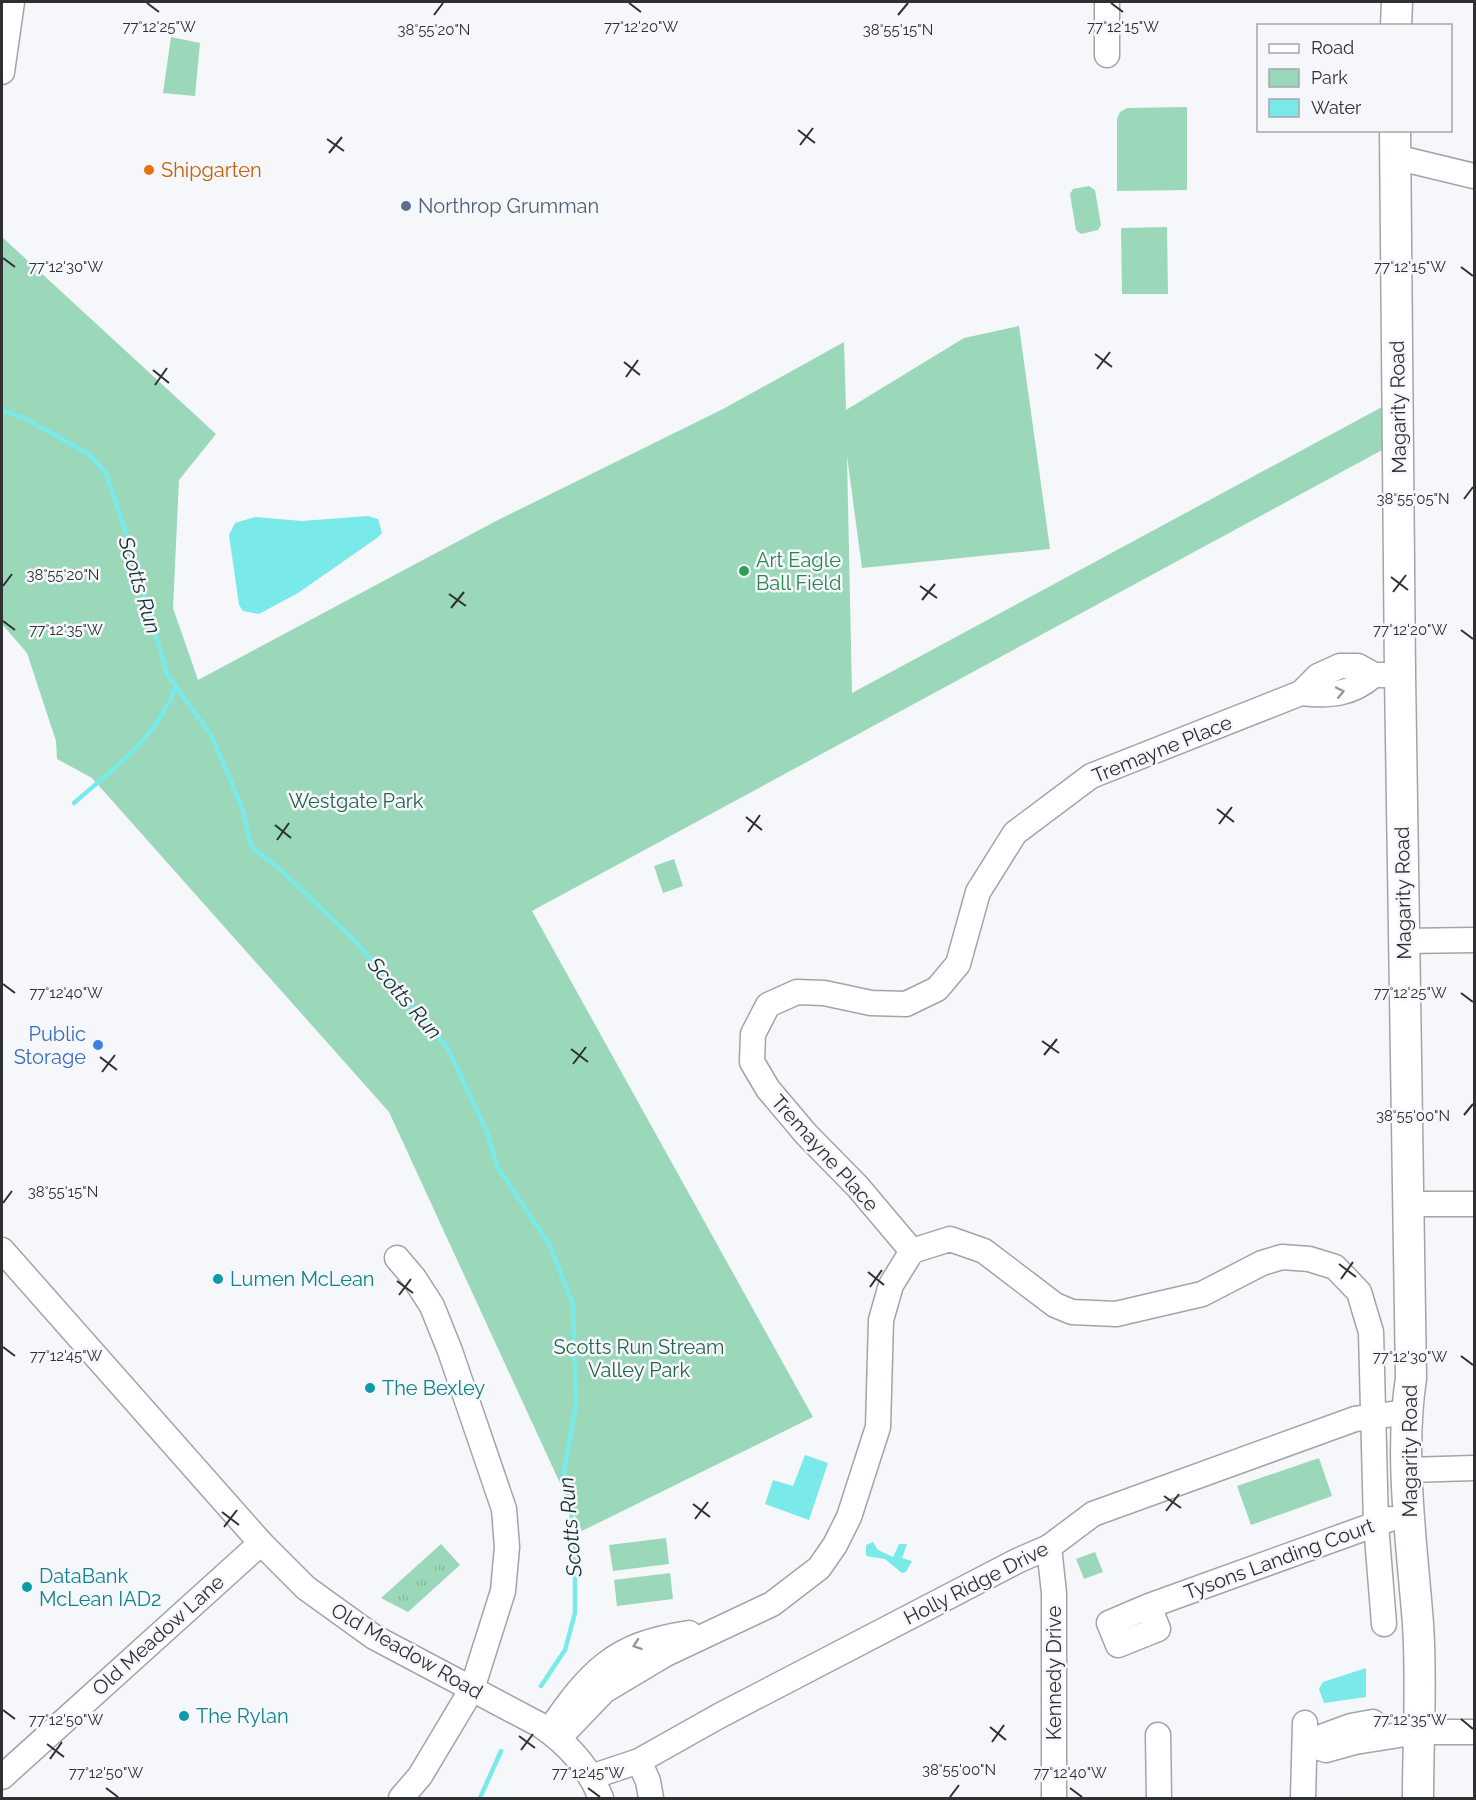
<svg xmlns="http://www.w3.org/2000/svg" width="1476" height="1800" font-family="Raleway,sans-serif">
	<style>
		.grass { fill: url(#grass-tufts) }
		.park { fill: #9bd8ba }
		.water { fill: #7ae9ea }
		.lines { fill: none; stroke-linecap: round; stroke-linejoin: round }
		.stream { stroke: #7ae9ea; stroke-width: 4.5 }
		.minor-casing { stroke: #a2a4a8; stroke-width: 27 }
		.major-casing { stroke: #a2a4a8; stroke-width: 33 }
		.minor { stroke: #fff; stroke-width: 24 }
		.major { stroke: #fff; stroke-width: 30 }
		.oneway { stroke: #979898 }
		.ticks { fill: none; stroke: #2f3032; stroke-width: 2 }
		.food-dot { fill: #e8710a; stroke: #f5f7fb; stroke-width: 2 }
		.service-dot { fill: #5c6f8a; stroke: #f5f7fb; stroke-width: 2 }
		.leisure-dot { fill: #2e9e5b; stroke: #f5f7fb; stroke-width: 2 }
		.shop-dot { fill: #3f7fe0; stroke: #f5f7fb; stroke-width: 2 }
		.culture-dot { fill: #0f9aa8; stroke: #f5f7fb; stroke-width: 2 }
		.labels { text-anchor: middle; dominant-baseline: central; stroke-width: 5; stroke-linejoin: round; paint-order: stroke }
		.food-label { font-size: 20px; fill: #c56008; stroke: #f5f7fb; text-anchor: start }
		.service-label { font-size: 20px; fill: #4e5e75; stroke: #f5f7fb; text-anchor: start }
		.street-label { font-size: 20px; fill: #2f3032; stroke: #f5f7fb }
		.leisure-label { font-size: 20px; fill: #27864d; stroke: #f5f7fb; text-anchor: start }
		.park-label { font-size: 20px; fill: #25654a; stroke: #f5f7fb }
		.shop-label { font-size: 20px; fill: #366cbe; stroke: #f5f7fb; text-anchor: end }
		.culture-label { font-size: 20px; fill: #0d838f; stroke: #f5f7fb; text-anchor: start }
		.water-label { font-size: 21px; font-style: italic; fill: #1b3030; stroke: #f5f7fb }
		.ticks-label { font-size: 15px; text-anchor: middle; fill: #2f3032; stroke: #f5f7fb; stroke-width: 5; stroke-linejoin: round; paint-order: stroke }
	</style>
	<defs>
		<pattern id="grass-tufts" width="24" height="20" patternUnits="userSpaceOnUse" patternTransform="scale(1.5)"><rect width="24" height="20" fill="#9bd8ba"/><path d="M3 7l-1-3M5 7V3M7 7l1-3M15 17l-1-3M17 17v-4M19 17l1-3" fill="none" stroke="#86baa0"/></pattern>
	</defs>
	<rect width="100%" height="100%" fill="#f5f7fb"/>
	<path class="grass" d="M441,1544L460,1565L408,1612L381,1598Z"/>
	<g class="park">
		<path d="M171,37L200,43L195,96L163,93Z"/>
		<path d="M1187,107V190L1117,191V119L1120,112L1127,108Z"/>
		<path d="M1089,186L1095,190L1101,225L1098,230L1081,234L1076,230L1070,194L1073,189Z"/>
		<path d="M1167,227L1168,294H1122L1121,228Z"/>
		<path d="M2,237L216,434L179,480L173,608L198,680L496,521L723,409L844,342L846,410L964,338L1019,326L1050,549L862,568L847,456L852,693L1382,407L1384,449L532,911L813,1417L582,1531L389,1112L92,778L57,759L56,741L27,653L2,624Z"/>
		<path d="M674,859L683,886L663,893L654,866Z"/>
		<path d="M1319,1458L1332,1496L1251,1525L1237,1486Z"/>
		<path d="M666,1538L669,1564L613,1571L609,1545Z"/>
		<path d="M1095,1552L1103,1572L1084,1579L1076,1559Z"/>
		<path d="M670,1573L673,1599L617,1606L614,1580Z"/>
	</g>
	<g class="water">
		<path d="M368,516L378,519L382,533L377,538L298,593L259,614L243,611L239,605L229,535L235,523L255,517L302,521Z"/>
		<path d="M805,1455L828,1463L809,1520L765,1504L773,1480L793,1486Z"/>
		<path d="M873,1542L878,1550L893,1557L899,1544H907L902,1558L912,1561L906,1572L902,1573L885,1559L866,1556V1545Z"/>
		<path d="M1366,1668V1697L1324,1703L1319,1689L1323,1682Z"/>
	</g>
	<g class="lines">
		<g class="stream">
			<path d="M2,410L26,419L89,454L106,473L131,548L167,674L211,735L242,807L251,846L281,870L353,939L447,1047L487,1132L497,1166L549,1244L573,1304L576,1405L564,1471L575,1536V1613L565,1650L541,1686"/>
			<path d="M74,803C115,767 156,739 176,687"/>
			<path d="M480,1798L501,1751"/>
		</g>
		<g class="minor-casing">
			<g id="minor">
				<path d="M1107,2V55"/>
				<path d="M2,72L12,2"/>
				<path d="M1395,157L1474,176"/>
				<path d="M1301,693C1330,696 1351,695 1374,675"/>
				<path d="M1404,941L1474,940"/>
				<path d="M1408,1204H1474"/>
				<path d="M2,1250L261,1543L306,1588L374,1637L540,1725C568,1744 588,1766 601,1798"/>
				<path d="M912,1251L858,1187L806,1134L768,1089L752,1062L753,1034L768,1005L797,992L824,993L871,1003L906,1004L937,989L958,964L978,892L1015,833L1091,776L1301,693L1318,676L1340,666H1358L1374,675H1400"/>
				<path d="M397,1258L414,1278L432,1306L450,1351L504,1509L507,1547L503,1591L472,1689L420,1776L401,1798"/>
				<path d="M1408,1470L1474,1468"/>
				<path d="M1049,1547L1054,1593V1798"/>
				<path d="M1149,1606L1109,1623L1118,1645L1158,1629L1149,1606L1390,1519"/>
				<path d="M549,1731C590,1671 614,1644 689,1633"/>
				<path d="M1158,1735L1159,1798"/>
				<path d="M559,1738L604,1691L666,1654L772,1604L819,1568L835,1545L849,1517L878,1427L881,1320L891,1285L912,1251L950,1239L984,1251L1055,1305L1072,1312L1116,1314L1202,1294L1262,1263L1282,1257L1309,1259L1335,1267L1359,1292L1371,1332L1376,1524L1384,1624"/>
				<path d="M1305,1743L1326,1750L1355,1742L1418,1732H1474"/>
				<path d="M1305,1743L1351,1726L1373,1722"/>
				<path d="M639,1761L648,1781L651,1798"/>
				<path d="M2,1777L261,1543"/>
				<path d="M591,1777L639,1761L719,1716L1017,1561L1049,1547L1093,1514L1355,1419L1408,1412"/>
				<path d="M1303,1798L1305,1723"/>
			</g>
		</g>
		<g class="major-casing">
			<g id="major">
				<path d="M1396,26L1397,2"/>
				<path d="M1395,130L1400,675L1411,1378C1399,1457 1412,1545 1418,1624C1422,1682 1418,1741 1418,1798"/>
			</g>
		</g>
		<use href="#minor" class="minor"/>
		<use href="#major" class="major"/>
	</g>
	<defs><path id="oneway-chevron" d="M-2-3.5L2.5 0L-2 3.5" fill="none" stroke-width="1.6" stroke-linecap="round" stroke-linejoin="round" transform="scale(1.5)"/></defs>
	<g class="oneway">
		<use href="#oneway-chevron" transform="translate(1340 692) rotate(-12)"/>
		<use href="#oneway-chevron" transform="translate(637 1645) rotate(161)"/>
	</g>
	<path class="ticks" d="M147,3L159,12M629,3L641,12M1111,3L1123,12M434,15L443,3M898,15L908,3M798,130L815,143M327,139L344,151M800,145L813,128M329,153L342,137M3,258L15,267M1461,267L1473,276M1095,354L1112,367M624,362L640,375M1097,369L1110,352M153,370L169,383M626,377L638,360M155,385L167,368M1464,499L1473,487M1391,577L1408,590M3,586L12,574M920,586L937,598M1393,592L1406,575M449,594L466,606M922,600L935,584M451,608L464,592M3,621L15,630M1461,630L1473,639M1217,809L1234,822M746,817L762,830M1219,824L1232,807M275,825L291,838M748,832L760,815M277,840L289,823M3,984L15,993M1461,993L1473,1002M1042,1041L1059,1053M571,1049L588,1062M1044,1055L1057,1039M100,1057L117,1070M573,1064L586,1047M102,1072L115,1055M1464,1115L1473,1104M3,1203L12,1191M1339,1264L1356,1277M868,1272L884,1285M1341,1279L1353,1262M397,1281L413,1293M870,1287L882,1270M399,1295L411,1279M3,1347L15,1356M1461,1356L1473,1365M1164,1496L1181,1508M693,1504L710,1517M1166,1511L1179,1494M222,1512L239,1525M695,1519L708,1502M224,1527L237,1510M3,1710L15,1719M1461,1719L1473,1729M990,1727L1006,1740M519,1736L535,1748M992,1742L1004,1725M47,1744L64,1757M521,1750L533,1734M50,1759L62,1742M106,1788L118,1797M588,1788L600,1797M1070,1788L1082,1797M950,1797L959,1785"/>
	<circle class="food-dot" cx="149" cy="170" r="6"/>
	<circle class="service-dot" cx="406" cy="206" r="6"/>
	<circle class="leisure-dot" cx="744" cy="571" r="6"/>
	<circle class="shop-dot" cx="98" cy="1045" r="6"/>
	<g class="culture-dot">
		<circle cx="218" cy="1279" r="6"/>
		<circle cx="370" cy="1388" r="6"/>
		<circle cx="27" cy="1587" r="6"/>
		<circle cx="184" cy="1716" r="6"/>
	</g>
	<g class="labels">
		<g class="food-label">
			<text x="161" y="170">Shipgarten</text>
		</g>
		<g class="service-label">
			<text x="418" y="206">Northrop Grumman</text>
		</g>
		<g class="street-label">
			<text transform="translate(1398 407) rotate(-91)">Magarity Road</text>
			<text transform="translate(1162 749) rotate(-22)">Tremayne Place</text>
			<text transform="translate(1403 893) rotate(-91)">Magarity Road</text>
			<text transform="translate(825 1153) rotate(48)">Tremayne Place</text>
			<text transform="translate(1410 1451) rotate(-90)">Magarity Road</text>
			<text transform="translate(1279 1559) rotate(-20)">Tysons Landing Court</text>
			<text transform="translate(976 1583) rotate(-27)">Holly Ridge Drive</text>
			<text transform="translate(158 1635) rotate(-42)">Old Meadow Lane</text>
			<text transform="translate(407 1651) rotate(30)">Old Meadow Road</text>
			<text transform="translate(1054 1673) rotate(-90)">Kennedy Drive</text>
		</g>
		<g class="leisure-label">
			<text x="756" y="560">Art Eagle<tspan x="756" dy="23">Ball Field</tspan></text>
		</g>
		<g class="park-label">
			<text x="356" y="801">Westgate Park</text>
			<text x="639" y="1347">Scotts Run Stream<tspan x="639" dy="23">Valley Park</tspan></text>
		</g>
		<g class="shop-label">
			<text x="86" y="1034">Public<tspan x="86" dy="23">Storage</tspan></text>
		</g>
		<g class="culture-label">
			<text x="230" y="1279">Lumen McLean</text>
			<text x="382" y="1388">The Bexley</text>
			<text x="39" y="1576">DataBank<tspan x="39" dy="23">McLean IAD2</tspan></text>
			<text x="196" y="1716">The Rylan</text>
		</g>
		<g class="water-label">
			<text transform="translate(140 585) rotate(73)">Scotts Run</text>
			<text transform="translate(405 998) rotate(49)">Scotts Run</text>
			<text transform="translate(570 1527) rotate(-95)">Scotts Run</text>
		</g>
	</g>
	<g class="ticks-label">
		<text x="159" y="32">77°12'25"W</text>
		<text x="641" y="32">77°12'20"W</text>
		<text x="1123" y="32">77°12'15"W</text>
		<text x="434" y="35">38°55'20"N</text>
		<text x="898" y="35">38°55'15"N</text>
		<text x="66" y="272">77°12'30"W</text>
		<text x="1410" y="272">77°12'15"W</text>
		<text x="1413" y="504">38°55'05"N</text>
		<text x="63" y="580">38°55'20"N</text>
		<text x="66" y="635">77°12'35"W</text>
		<text x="1410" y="635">77°12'20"W</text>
		<text x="66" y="998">77°12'40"W</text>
		<text x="1410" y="998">77°12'25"W</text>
		<text x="1413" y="1121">38°55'00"N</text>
		<text x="63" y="1197">38°55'15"N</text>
		<text x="66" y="1361">77°12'45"W</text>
		<text x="1410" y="1362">77°12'30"W</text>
		<text x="66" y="1725">77°12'50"W</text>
		<text x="1410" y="1725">77°12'35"W</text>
		<text x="959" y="1775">38°55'00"N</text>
		<text x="106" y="1778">77°12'50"W</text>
		<text x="588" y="1778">77°12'45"W</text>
		<text x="1070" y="1778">77°12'40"W</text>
	</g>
	<rect width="1476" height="1800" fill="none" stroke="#2f3032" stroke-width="6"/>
	<rect x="1257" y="24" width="195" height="108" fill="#f5f7fb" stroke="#a6a7ab" stroke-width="1.5"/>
	<rect x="1269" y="44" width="30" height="9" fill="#ffffff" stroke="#a6a7ab" stroke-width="1.5"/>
	<text x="1311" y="54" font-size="18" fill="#2f3032">Road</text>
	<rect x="1269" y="69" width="30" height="18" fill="#9bd8ba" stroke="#a6a7ab" stroke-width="1.5"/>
	<text x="1311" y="84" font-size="18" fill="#2f3032">Park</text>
	<rect x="1269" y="99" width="30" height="18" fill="#7ae9ea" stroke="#a6a7ab" stroke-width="1.5"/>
	<text x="1311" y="114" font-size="18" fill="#2f3032">Water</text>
</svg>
